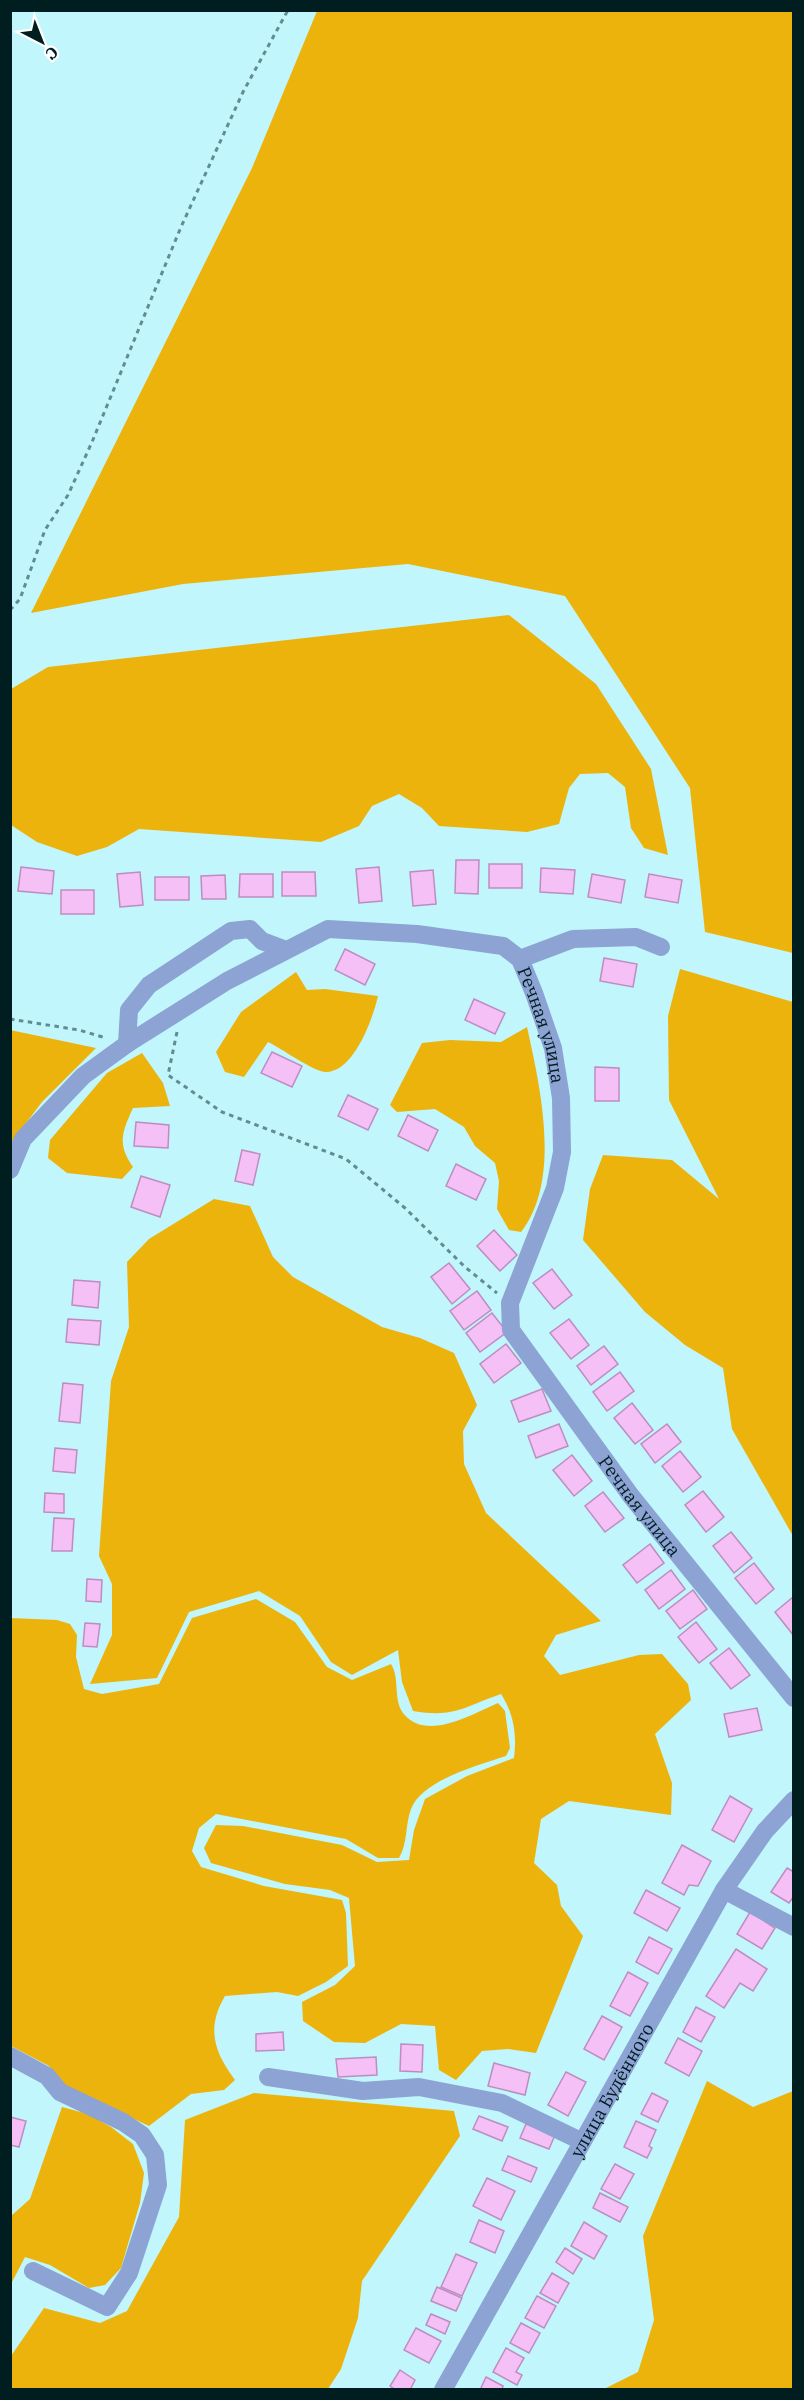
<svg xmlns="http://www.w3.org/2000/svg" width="804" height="2400" font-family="'IBM Plex Serif',serif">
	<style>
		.green { fill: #ecb30c }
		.building { fill: #f4c0f6; stroke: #be8dc0; stroke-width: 1.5 }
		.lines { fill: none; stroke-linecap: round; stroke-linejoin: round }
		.path { stroke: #628c91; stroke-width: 3; stroke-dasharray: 4.5 4.5; stroke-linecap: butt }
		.minor { stroke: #8ca3d3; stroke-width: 18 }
		.labels { text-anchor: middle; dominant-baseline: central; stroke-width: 5; stroke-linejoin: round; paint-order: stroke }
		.street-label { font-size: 18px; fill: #001d20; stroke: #fff }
	</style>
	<rect width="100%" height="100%" fill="#c0f6fc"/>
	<g class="green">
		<path d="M317,11H793V953L705,932L690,788L565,596L408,564L183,584L31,613L252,168Z"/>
		<path d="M509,615L596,684L651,769L668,855L644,848L631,828L625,787L608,773L580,774L569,788L559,824L527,832L439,826L422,808L399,794L372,806L359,826L321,842L139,829L107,847L77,856L37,842L11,825V689L48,667Z"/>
		<path d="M680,969L793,1002V1536L732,1429L723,1368L685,1345L645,1312L583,1240L590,1189L603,1155L672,1160L719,1199L669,1100L668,1016Z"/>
		<path d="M296,972L307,990L325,989L378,996C373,1018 354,1072 326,1072C314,1072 281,1048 268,1042L244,1077L225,1072L216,1052L241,1012Z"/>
		<path d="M527,1027C540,1086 562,1180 521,1232L509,1230L497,1209L499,1181L495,1163L475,1146L464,1127L435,1109L397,1112L390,1105L422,1043L450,1040L501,1042Z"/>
		<path d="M10,1030L96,1048L42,1102L11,1143Z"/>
		<path d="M142,1053L163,1083L170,1106L133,1108C122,1132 117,1144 133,1167L122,1179L67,1173L48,1158L50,1140L107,1073Z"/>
		<path d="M214,1199L250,1206L273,1257L293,1277L382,1327L420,1338L454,1353L477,1405L463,1431L464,1464L486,1513L601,1621L556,1635L544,1656L560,1675L639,1655L662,1654L688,1684L691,1700L655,1734L672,1783L671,1815L569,1801L541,1819L534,1863L557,1885L561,1906L583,1936L536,2053L508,2049L482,2051L456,2080L439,2070L435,2026L401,2024L365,2043L334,2042L303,2021L302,2002L335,1985L355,1966L349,1898L330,1890L285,1884L211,1863L204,1848L216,1825L243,1826L342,1845L377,1862L409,1860L414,1830L425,1799L467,1776L514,1758C517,1735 514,1714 501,1694C463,1707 455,1718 413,1711L402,1682L398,1650L352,1675L331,1662L300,1616L259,1591L189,1612L157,1678L90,1684L112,1635V1584L99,1556L111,1381L129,1327L127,1262L149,1239Z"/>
		<path d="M256,1599L295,1622L327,1667L352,1680L391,1664C400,1678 393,1699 403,1713C426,1743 474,1713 498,1703L505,1711L510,1748L506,1756C479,1765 422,1780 411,1809C405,1825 408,1843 399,1858H378L346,1839L216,1814L199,1828L192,1851L201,1867L264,1886L342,1900L346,1913L348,1966L326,1982L298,1996L277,1992L225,1996C206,2028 214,2052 235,2080L224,2090L191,2094L149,2126L64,2086L49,2066L11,2046L10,1618L57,1620L70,1624L77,1635L76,1657L84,1689L102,1694L159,1684L192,1618Z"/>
		<path d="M707,2081L753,2107L793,2091V2389H604L638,2372L654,2320L643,2236Z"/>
		<path d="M254,2093L454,2111L460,2136L362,2281L358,2318L341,2369L328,2389H11V2356L44,2308L100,2323L127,2311L179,2217L185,2120Z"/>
		<path d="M62,2107L88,2114L111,2127L133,2144L144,2173L140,2203L121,2268L105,2285L89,2288L50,2265L25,2257L11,2284V2216L30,2199Z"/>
	</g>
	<g class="building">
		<path d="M456,860H479L478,894L455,893Z"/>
		<rect x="489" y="864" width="33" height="24"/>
		<path d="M21,867L54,871L52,894L18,891Z"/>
		<path d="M379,867L382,901L359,903L356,869Z"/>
		<path d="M541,868L575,870L573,894L540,892Z"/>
		<path d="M433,870L436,904L413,906L410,872Z"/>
		<path d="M140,872L143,905L120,907L117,874Z"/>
		<path d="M282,872H315L316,896H282Z"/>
		<path d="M240,874H273V897H239Z"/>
		<path d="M592,874L625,880L621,903L588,897Z"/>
		<path d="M649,874L682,880L678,903L645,897Z"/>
		<path d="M225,875L226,899H202L201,876Z"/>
		<rect x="155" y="877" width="34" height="23"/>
		<rect x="61" y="890" width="33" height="24"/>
		<path d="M345,949L375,964L365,985L335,970Z"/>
		<path d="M604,958L637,964L633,987L600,981Z"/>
		<path d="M474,999L505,1013L495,1034L465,1020Z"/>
		<path d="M272,1052L302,1066L292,1087L261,1073Z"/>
		<path d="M595,1067L619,1068V1101H595Z"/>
		<path d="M348,1095L378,1109L368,1130L338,1116Z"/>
		<path d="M408,1115L438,1130L428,1151L398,1136Z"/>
		<path d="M136,1122L169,1125L168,1148L134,1146Z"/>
		<path d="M242,1150L260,1154L253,1185L235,1181Z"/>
		<path d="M456,1164L486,1179L476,1200L446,1186Z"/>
		<path d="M141,1176L170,1185L160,1217L131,1207Z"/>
		<path d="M494,1230L517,1255L500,1271L477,1246Z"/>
		<path d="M449,1263L470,1289L452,1304L431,1277Z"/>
		<path d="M552,1269L572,1295L554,1309L533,1283Z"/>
		<path d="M74,1280L100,1282L98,1308L72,1305Z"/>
		<path d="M477,1291L491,1310L464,1330L450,1311Z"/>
		<path d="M492,1313L507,1332L480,1352L466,1333Z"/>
		<path d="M68,1319L101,1321L99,1345L66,1342Z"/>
		<path d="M569,1319L589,1345L571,1359L550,1333Z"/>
		<path d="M506,1344L521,1363L494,1383L480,1364Z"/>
		<path d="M604,1346L618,1364L591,1385L577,1366Z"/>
		<path d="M620,1372L634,1391L607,1411L593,1392Z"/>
		<path d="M63,1383L83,1385L80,1423L59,1421Z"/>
		<path d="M542,1389L551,1411L519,1422L511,1401Z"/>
		<path d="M632,1403L653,1430L635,1444L614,1418Z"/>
		<path d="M559,1424L568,1446L536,1458L528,1436Z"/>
		<path d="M667,1424L681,1442L655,1463L641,1444Z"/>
		<path d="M55,1448L77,1450L75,1473L53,1471Z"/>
		<path d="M680,1451L701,1477L683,1492L662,1466Z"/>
		<path d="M572,1455L592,1481L574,1496L553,1470Z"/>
		<path d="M703,1491L724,1517L706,1532L685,1505Z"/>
		<path d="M603,1492L624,1518L605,1532L585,1506Z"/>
		<path d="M45,1493L64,1494V1513L44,1512Z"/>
		<path d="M54,1518L74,1519L72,1551H52Z"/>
		<path d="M731,1532L752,1558L734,1573L713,1546Z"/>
		<path d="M650,1544L664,1563L637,1583L623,1565Z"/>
		<path d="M754,1563L774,1589L756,1604L735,1578Z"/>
		<path d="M671,1570L685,1589L659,1609L645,1590Z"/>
		<path d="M87,1579L102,1580L101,1602L86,1601Z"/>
		<path d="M693,1590L707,1609L680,1629L666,1611Z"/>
		<path d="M793,1597L794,1598V1636L775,1612Z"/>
		<path d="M696,1622L717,1649L699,1663L678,1637Z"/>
		<path d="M85,1623L100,1624L97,1647L83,1646Z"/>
		<path d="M729,1648L750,1675L731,1689L710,1663Z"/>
		<path d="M757,1708L762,1730L729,1737L724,1714Z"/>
		<path d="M730,1796L752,1809L734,1842L712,1830Z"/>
		<path d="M682,1845L711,1861L698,1886L689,1885L684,1895L662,1883Z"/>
		<path d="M787,1868L794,1872V1896L789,1903L771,1892Z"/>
		<path d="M646,1890L680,1908L667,1931L634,1913Z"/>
		<path d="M750,1912L775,1928L762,1949L737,1934Z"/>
		<path d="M649,1937L672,1949L658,1974L636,1962Z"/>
		<path d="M736,1949L767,1969L753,1991L740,1983L724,2008L706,1996Z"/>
		<path d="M628,1972L648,1983L630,2016L610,2006Z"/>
		<path d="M696,2007L715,2017L701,2042L683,2032Z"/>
		<path d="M602,2016L622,2027L604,2060L584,2049Z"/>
		<path d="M283,2032L284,2050L256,2051V2034Z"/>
		<path d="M678,2038L702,2051L689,2076L665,2063Z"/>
		<path d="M401,2044L423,2045L422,2072L400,2071Z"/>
		<path d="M376,2057L377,2075L338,2077L336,2059Z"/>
		<path d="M494,2063L530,2073L525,2095L488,2086Z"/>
		<path d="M566,2072L586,2082L568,2116L548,2105Z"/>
		<path d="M652,2093L668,2101L658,2122L641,2114Z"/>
		<path d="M479,2116L508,2127L502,2141L473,2129Z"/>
		<path d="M10,2117L26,2121L19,2147L10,2145Z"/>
		<path d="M636,2121L656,2130L649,2146L652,2148L647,2158L624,2147Z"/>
		<path d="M526,2124L555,2135L549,2149L520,2138Z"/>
		<path d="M508,2156L537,2168L531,2182L502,2170Z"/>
		<path d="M615,2164L634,2174L620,2199L601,2189Z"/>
		<path d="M487,2178L515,2191L501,2220L473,2206Z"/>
		<path d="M600,2193L628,2207L620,2222L593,2208Z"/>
		<path d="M479,2220L504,2231L495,2253L470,2242Z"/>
		<path d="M584,2222L607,2236L594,2259L571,2246Z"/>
		<path d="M565,2248L582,2259L573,2274L556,2262Z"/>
		<path d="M456,2254L477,2263L462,2296L441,2287Z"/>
		<path d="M552,2273L569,2283L558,2303L540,2293Z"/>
		<path d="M437,2287L462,2298L456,2311L431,2301Z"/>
		<path d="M537,2296L556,2306L544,2328L525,2318Z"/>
		<path d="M431,2314L450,2322L445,2334L426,2325Z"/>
		<path d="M521,2323L540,2333L529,2353L510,2343Z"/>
		<path d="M416,2328L441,2341L429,2363L404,2350Z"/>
		<path d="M506,2348L524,2358L516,2372L522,2375L517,2385L493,2372Z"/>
		<path d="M400,2370L415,2380L410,2390H396L390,2386Z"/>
		<path d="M486,2377L503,2386L502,2390H480Z"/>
	</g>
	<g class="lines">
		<g class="path">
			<path d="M10,610L20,599L45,530L68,495L92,442L181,227L243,92L288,10"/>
			<path d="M10,1019L79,1030L106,1038"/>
			<path d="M177,1032L168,1075L222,1112L346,1159L405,1208L465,1267L497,1293"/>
		</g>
		<g class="minor">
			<path d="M520,959L573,939L636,937L661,947"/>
			<path d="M127,1044L129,1010L149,985L231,931L250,929L262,941L286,950"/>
			<path id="s1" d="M10,1170L23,1139L83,1076L127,1044L227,981L328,929L417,934L503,946L520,959L534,993L553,1048L561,1098L562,1152L555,1188L510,1303L511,1330L631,1496L794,1698"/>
			<path d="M724,1890L794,1927"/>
			<path d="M10,2056L47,2076L60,2092L123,2122L142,2135L155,2155L158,2185L129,2273L107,2307L33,2271"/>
			<path d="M268,2077L363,2091L419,2087L502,2103L581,2141"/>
			<path id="s2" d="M443,2390L724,1890L765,1831L794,1800"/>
		</g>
	</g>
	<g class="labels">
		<g class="street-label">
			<text stroke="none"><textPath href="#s1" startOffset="674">Речная улица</textPath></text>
			<text stroke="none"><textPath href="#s1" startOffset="1209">Речная улица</textPath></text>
			<text stroke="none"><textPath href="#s2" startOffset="344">улица Будённого</textPath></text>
		</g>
	</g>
	<rect width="804" height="2400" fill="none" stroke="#001d20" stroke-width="24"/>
	<g transform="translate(42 42) rotate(138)" stroke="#ffffff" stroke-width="4.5" paint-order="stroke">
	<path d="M0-4.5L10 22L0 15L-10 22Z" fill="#001d20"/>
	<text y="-9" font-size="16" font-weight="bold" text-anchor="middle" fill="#001d20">С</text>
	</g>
</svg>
